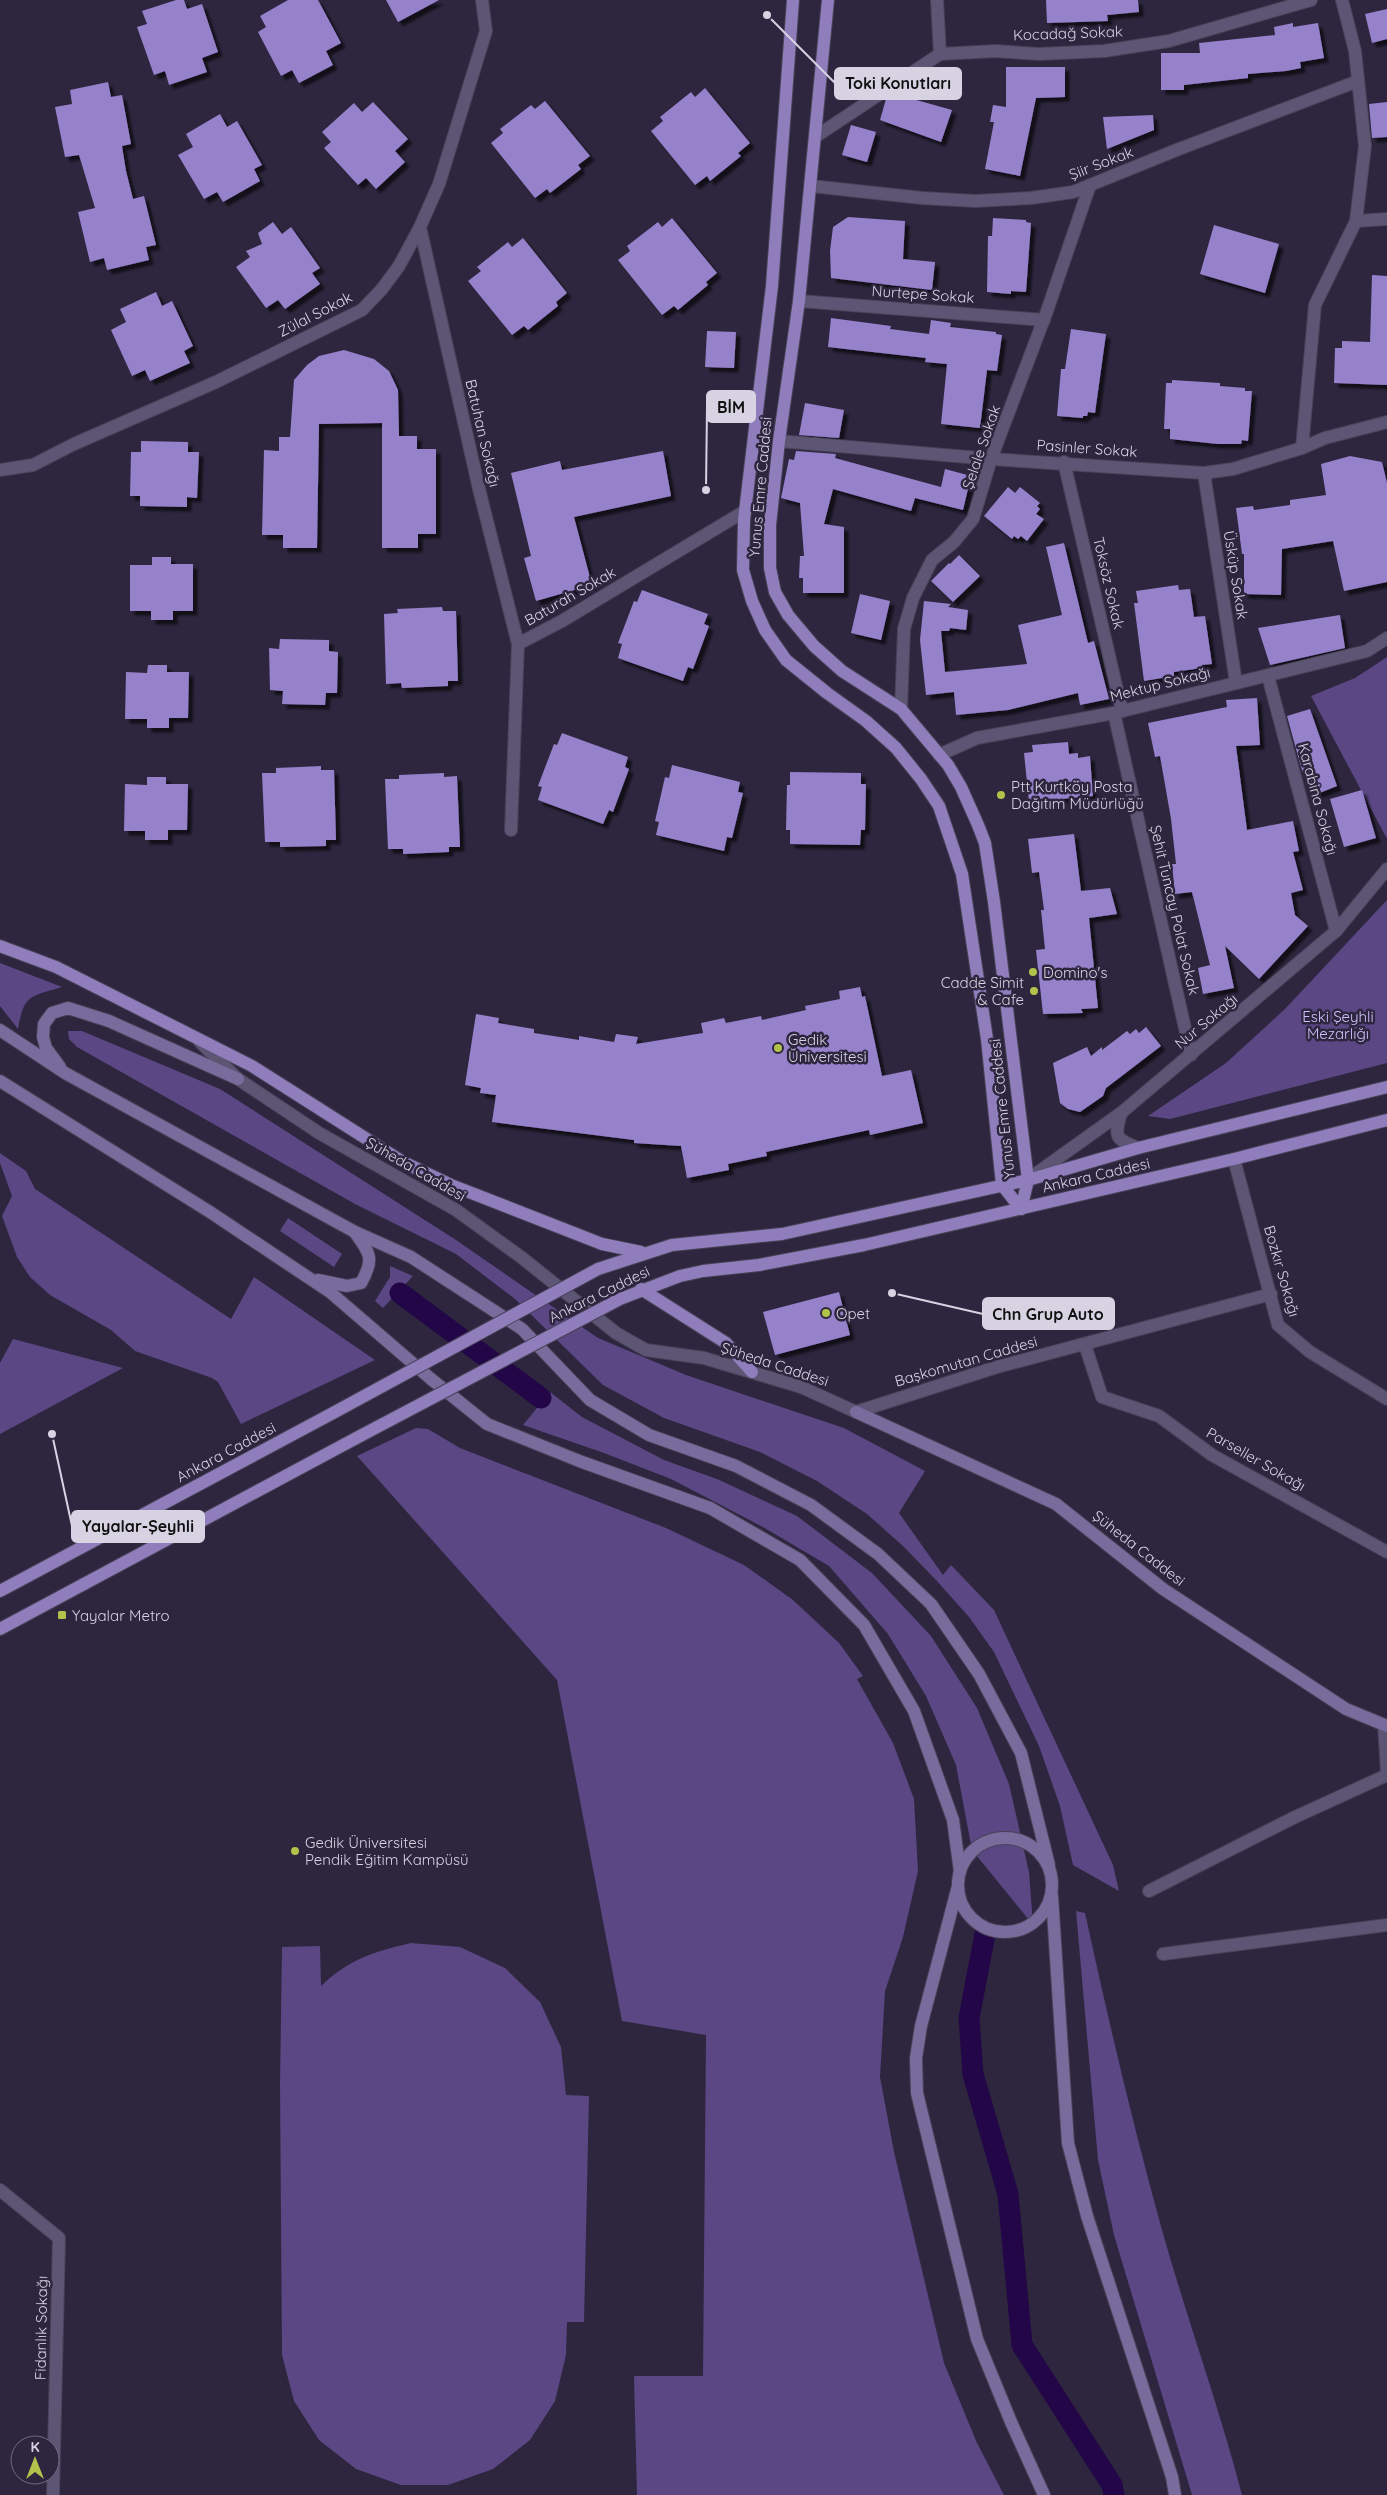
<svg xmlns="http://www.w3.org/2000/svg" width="1387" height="2495" font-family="Quicksand,sans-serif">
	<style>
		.green { fill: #5a4784 }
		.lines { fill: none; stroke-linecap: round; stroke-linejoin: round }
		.canal { stroke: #230647; stroke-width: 21 }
		.building { fill: #9681cb; filter: url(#shadow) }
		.street-casing { stroke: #484258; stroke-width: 14 }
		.secondary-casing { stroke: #484258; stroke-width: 14 }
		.primary-casing { stroke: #484258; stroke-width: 14 }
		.street { stroke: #5d5574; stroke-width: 12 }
		.secondary { stroke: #796c9c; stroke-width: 12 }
		.primary { stroke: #8f7ebb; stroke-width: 12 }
		.primary-bridge-casing { stroke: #484258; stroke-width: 14; stroke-linecap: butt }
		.primary-bridge { stroke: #8f7ebb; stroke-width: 12 }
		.poi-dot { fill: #b2c34c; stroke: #2d263e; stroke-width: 2 }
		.labels { text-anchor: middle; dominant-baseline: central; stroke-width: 5; stroke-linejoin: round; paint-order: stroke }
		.street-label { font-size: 15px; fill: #d7d3e3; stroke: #2d263e }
		.poi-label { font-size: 15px; fill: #d7d3e3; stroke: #2d263e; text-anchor: start }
		.park-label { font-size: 15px; fill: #d0c1fc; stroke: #2d263e }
		.leader { fill: none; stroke: #d7d3e3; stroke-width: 2 }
		.callout-dot { fill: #d7d3e3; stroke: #2d263e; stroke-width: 2 }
		.callout { fill: #d7d3e3; stroke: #d7d3e3; stroke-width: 2 }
		.callout-label { font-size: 16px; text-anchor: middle; font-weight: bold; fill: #111 }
	</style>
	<defs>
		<filter id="shadow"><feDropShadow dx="4.5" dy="4.5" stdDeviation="1" flood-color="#0009"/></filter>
	</defs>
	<rect width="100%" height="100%" fill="#2d263e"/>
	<g class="green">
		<path d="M1387,657V837H1386L1311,696L1355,678Z"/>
		<path d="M1387,900V1063L1170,1119L1148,1116L1226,1063L1285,1009Z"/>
		<path d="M0,963L62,987C30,997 24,994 18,1029L0,1006Z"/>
		<path d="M68,1031H82L220,1089L456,1240L598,1338L686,1375L844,1428L925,1471L899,1513L943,1575L951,1565L994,1610L1113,1865L1119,1891L1073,1865L1060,1806L1039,1746L994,1652L969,1617L936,1580L903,1546L867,1514L817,1481L760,1452L664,1418L603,1385L515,1299L456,1254L355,1204L77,1047L69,1039Z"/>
		<path d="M0,1153L26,1171L35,1189L231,1319L254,1277L375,1360L241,1424L218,1382L212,1378L135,1351L111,1330L50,1295L30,1277L17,1257L2,1216L12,1196L0,1163Z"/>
		<path d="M288,1218L342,1254L334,1267L280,1231Z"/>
		<path d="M390,1266L413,1276L383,1308L375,1301L390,1277Z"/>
		<path d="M13,1339L123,1368L0,1434V1363Z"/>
		<path d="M550,1392L582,1417L664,1460L717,1479L797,1516L872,1573L931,1636L977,1708L1009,1784L1029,1872L1033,1925L972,1850L956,1765L926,1696L888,1634L829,1566L761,1526L671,1479L604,1453L523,1425Z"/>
		<path d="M416,1428L428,1429L460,1448L666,1528L744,1565L793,1600L839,1643L863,1676L857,1679L893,1743L914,1799L918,1871L903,1937L885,1991L880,2077L894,2152L944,2363L977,2443L1004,2495H637L634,2376H703L706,2035L622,2021L557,1680L357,1456Z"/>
		<path d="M1076,1911L1085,1913C1108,2019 1133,2125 1162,2230C1187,2319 1219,2406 1242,2495H1192L1114,2235L1098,2160Z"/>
		<path d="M411,1943L460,1947L505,1968L540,2002L561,2047L566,2095L589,2096L584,2322H567L566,2355L555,2401L530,2440L493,2469L448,2485H401L356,2469L319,2440L294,2401L282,2355L280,2084L282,1947L320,1946L321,1986C349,1959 373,1952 411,1943Z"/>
	</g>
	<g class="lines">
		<g class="canal">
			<path d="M400,1293L541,1398"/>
			<path d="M985,1934L969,2018L973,2074L1008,2194L1022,2345L1112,2485L1114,2495"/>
		</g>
	</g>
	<g class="building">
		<path d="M176,0H184L187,9L202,4L218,52L202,58L207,72L169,85L165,71L154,75L137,27L147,24L142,11Z"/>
		<path d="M288,0H318L341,43L326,51L333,65L299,83L292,70L281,76L258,32L266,27L260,16Z"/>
		<path d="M386,0H439L398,22Z"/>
		<path d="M1046,0H1138L1139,12L1107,15L1108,21L1047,23Z"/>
		<path d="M1387,9V39L1372,43L1365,14Z"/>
		<path d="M1293,23V27L1318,23L1324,58L1300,62L1301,68L1286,71L1248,74V78L1184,85V90H1161V53H1200L1199,43L1275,35L1274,27Z"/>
		<path d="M1006,67H1065V97L1036,98L1020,176L985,169L994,122H990L993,105L1006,107Z"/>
		<path d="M108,82L111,97L122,95L131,144L122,146L126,171L133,199L144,196L156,245L146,247L149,260L107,270L104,258L90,262L78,212L95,208L79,155L65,157L55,107L72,104L70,90Z"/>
		<path d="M705,88L750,143L738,153L741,156L710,181L707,176L695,185L651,131L663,121L660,117L691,92L695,97Z"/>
		<path d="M895,94L952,110L941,142L880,120L886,99Z"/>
		<path d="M545,101L590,156L578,165L581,169L550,193L547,189L535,198L491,143L503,133L500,129L531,105L535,109Z"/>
		<path d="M373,102L408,139L395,151L405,162L376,189L366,178L358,185L324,148L331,142L322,132L354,103L362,112Z"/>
		<path d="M1387,102V137L1372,138L1369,104Z"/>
		<path d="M220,114L227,127L237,121L262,165L254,169L260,181L223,202L217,192L204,199L178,155L193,147L186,134Z"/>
		<path d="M1153,115L1154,130L1107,149L1103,117Z"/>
		<path d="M851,125L876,132L867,162L842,155Z"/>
		<path d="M848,217L905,221L903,259L935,262L932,290L831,278L830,251L833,227Z"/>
		<path d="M672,218L717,273L706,282L708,285L678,310L674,306L662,315L618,260L630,251L627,246L658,222L662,227Z"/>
		<path d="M993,218L1026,220V222L1031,223L1026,292L1011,291V294L987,292L988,236H992Z"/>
		<path d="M273,222L282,234L291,227L320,268L312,273L320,284L285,309L278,300L266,308L236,267L250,257L246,251L262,244L258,233Z"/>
		<path d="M1214,225L1279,244L1265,293L1200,274Z"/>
		<path d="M523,238L567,293L556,302L558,306L528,330L524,326L512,335L468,281L481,271L477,267L508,242L512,247Z"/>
		<path d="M1372,275L1387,276V385L1334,383L1335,348H1342V341L1370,342Z"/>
		<path d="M156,292L162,306L172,301L193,346L184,351L190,363L150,381L145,370L132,376L111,330L126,322L120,309Z"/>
		<path d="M831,318L891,326L890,329L929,334L931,320L951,323L950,327L996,332V334L1002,335L997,371L987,370L980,428L941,424L947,364L925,362L926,358L828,347Z"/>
		<path d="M1071,329L1106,334L1095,413L1088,412L1087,416H1083V418L1057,416L1061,369H1065Z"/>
		<path d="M707,331L736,332L734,368L705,367Z"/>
		<path d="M344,350L374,359L389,371L398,390L399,436H417V449H436V534H418V548H382V423L319,424L317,548H283V535H262L264,450L279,451V437H290L294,380L307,365L319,356Z"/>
		<path d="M1172,380L1220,383V386L1245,388V391H1252L1248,441L1242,440L1241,444H1218L1170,439V429H1164L1166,383H1172Z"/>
		<path d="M805,403L844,410L839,438L799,435Z"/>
		<path d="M141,441L188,442V452H199L197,498L187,497V507L140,506V496H130L131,452H141Z"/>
		<path d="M663,451L671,496L574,517L592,585L536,601L524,558L531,556L511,473L560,461L562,470Z"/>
		<path d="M796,451L836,454L835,458L941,487L945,469L971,476L963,510L915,498L911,511L833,489L824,524L844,527V593H803V578H799L800,556H804L800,503L781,498L789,459L794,460Z"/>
		<path d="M1350,456L1382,462L1387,483V582L1344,591L1333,541L1282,549L1281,595L1244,594V554H1242L1236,508L1253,506L1254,510L1290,505V500L1326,495L1321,464Z"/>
		<path d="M1008,487L1015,493L1020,487L1040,503L1037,506L1040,509L1036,514L1044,519L1027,541L1021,536L1018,539L1014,536L1012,539L984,516Z"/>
		<path d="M1064,543L1088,643L1094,641L1109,699L1080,705L1078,693L1008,710L956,715L954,692L926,695L920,640L924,601L951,604L948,607L968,610L966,630L950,628L949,631H941L945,672L1027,664L1018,625L1062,615L1046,547Z"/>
		<path d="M959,555L980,576L953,602L931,581L949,563L950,564Z"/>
		<path d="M152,557H171V564H193V611H173V620H151V611H130V565H152Z"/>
		<path d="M1178,585L1179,590L1190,589L1194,617L1205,616L1212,664L1202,665V668L1174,672V676L1144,681L1134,603H1138L1136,591Z"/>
		<path d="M642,590L708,614L704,624L709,626L693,669L688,667L683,681L618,658L622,644L618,643L634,601L637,602Z"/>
		<path d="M860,594L890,601L881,640L851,633Z"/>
		<path d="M442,607L443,611H456L458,681H448V686L402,688L401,683L386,684L384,614L398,613L397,609Z"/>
		<path d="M1340,615L1345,648L1270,665L1258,628Z"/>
		<path d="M280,639L329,640V651L338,652L337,693H326L325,705L282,704L283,691L270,690L269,648L279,649Z"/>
		<path d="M148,665H167V672H189L188,718H169V728H147V719H125L126,672L147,673Z"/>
		<path d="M1257,698L1260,745L1236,746L1247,830L1293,821L1299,851L1293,852L1303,890L1291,893L1295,915L1308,926L1259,979L1225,946L1234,988L1203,994L1198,968L1210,965L1192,892L1175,894L1172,864H1176L1171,819L1160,756L1155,757L1148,723L1227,707L1226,700Z"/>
		<path d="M1310,709L1337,786L1312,796L1301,767L1287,716Z"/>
		<path d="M562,733L628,757L625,767L629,769L613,812L609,810L603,824L538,800L542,787L538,786L554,744L557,745Z"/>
		<path d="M1068,742L1069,754L1078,753V758L1090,756L1093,796L1029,802L1024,753L1033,752L1032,745Z"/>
		<path d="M672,765L740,782L738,792L743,793L732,838L727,837L724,851L656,835L659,822L655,821L665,777L669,778Z"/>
		<path d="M321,766V770H334L336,840H326V846L280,847V842H265L262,773H276V768Z"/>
		<path d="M790,772L861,773V784H866L865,830H861L860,845L790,844V830H786L787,785H790Z"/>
		<path d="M444,773V777L457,776L460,847H449V852L403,854V849H388L385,779H399V775Z"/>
		<path d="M147,777H166V784H188L187,830H168V840H145V831H124L125,784L147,785Z"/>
		<path d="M1362,790L1376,838L1344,847L1330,799Z"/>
		<path d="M1074,834L1081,891L1110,888L1117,914L1089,918L1098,1008L1081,1009L1083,1013L1043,1014L1036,950L1045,949L1041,910H1044L1039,872L1032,873L1028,839Z"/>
		<path d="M860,987L862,997L865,996L882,1076L911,1070L923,1123L870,1135L869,1130L766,1152L767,1156L728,1164L729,1170L687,1178L681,1146L634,1143V1140L492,1122L496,1095L480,1093L481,1088L465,1085L476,1014L499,1018L498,1023L534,1029V1033L579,1040V1036L614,1042L616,1034L638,1037L636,1044L703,1033L701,1023L724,1018L726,1023L761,1016L762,1020L806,1010L805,1006L840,999L839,991Z"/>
		<path d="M1146,1027L1161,1046L1106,1088L1103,1096L1080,1112L1068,1109L1060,1103L1053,1063L1087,1047L1091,1056L1102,1047V1050L1127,1031L1130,1034L1136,1029L1139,1033Z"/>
		<path d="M839,1292L850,1335L775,1355L763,1312Z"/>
	</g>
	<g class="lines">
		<g class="street-casing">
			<g id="street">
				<path d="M937,0L940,54"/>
				<path d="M815,137L940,54L995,51L1039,54L1104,51L1169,41L1311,0"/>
				<path d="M811,186L922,198L975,201L1031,198L1073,192L1179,149L1358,81"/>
				<path d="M1356,221L1387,219"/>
				<path d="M420,227L479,489L518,644"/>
				<path d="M799,301L1044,320"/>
				<path d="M779,441L991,459L1204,473L1233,469L1302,448L1325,438L1387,422"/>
				<path d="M1302,448L1315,305L1356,221L1365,146L1355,51L1342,0"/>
				<path d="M1064,462L1122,711"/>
				<path d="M0,470L33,465L74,444L216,382L362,310L382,289L399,266L420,227L439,184L486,31L482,0"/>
				<path d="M1204,473L1236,683"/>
				<path d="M1268,676L1336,931"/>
				<path d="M901,709L904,629L913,598L932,560L954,542L973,519L991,459L1047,311L1090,185"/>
				<path d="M1114,713L1191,1055"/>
				<path d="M939,755L977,738L1114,713L1367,651L1387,638"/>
				<path d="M511,830L518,644L562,621L745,511"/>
				<path d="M200,1042L238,1079L319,1133L456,1210L521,1257L616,1333L646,1350L704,1358L801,1387L856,1412L997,1367L1271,1294"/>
				<path d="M1121,1113C1114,1137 1115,1139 1138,1148"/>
				<path d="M1234,1159L1278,1325L1310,1352L1387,1399"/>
				<path d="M1030,1178L1121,1113L1336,931L1387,869"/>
				<path d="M1085,1345L1102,1397L1159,1416L1212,1455L1387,1552"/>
				<path d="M1384,1725L1387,1773"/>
				<path d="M1149,1891L1293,1818L1387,1775"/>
				<path d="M1163,1954L1387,1925"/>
				<path d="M0,2190L59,2238L53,2495"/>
			</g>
		</g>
		<g class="secondary-casing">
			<g id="secondary">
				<path d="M0,1030L65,1073L355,1232L411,1257L522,1329L590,1400L649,1435L736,1466L811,1505L878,1554L931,1604L979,1674L1021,1753L1049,1865"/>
				<path d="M60,1067L46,1048L43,1037L44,1024L52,1013L68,1008L109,1021L238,1079"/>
				<path d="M0,1081L210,1212L330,1292L431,1379L487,1424L582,1462L710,1508L800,1560L864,1625L914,1711L953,1820L960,1872"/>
				<path d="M318,1280L347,1286L361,1283C374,1260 371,1254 356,1234"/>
				<path d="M856,1412L1056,1504L1163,1589L1346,1709L1387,1726"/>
				<circle cx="1005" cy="1885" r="47"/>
				<path d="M958,1886L921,2026L916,2058L917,2093L977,2339L1011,2422L1044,2495"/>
				<path d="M1052,1896L1068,2143L1087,2216L1172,2477L1175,2495"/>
			</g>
		</g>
		<g class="primary-casing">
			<g id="primary">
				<path d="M793,0L772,286L744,520L743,570L752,601L765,630L786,660L827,693L866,721L896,748L921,779L939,806L962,874L987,1039L1002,1185L1021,1209"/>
				<path d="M828,0L799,301L779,441L770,525V568L775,592L788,615L814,646L842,671L901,709L948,765L961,787L978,825L985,843L994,902L1028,1180L1021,1209"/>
				<path d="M0,946L56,967L252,1066L403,1162L451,1185L602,1244L641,1252"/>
				<path d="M598,1269L672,1245L782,1234L1028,1180L1138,1148L1387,1087"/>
				<path d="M641,1289L726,1343L752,1372"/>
				<path d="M620,1299L680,1276L703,1271L759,1265L864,1245L1234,1159L1387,1120"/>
				<path d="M0,1591L333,1413"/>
				<path d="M0,1629L362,1435"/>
			</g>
		</g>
		<use href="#street" class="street"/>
		<use href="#secondary" class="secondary"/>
		<use href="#primary" class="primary"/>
		<g class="primary-bridge-casing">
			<g id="primary-bridge">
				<path d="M333,1413L598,1269"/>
				<path d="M362,1435L620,1299"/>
			</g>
		</g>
		<use href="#primary-bridge" class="primary-bridge"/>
	</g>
	<g class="poi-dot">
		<circle cx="1001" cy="795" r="5"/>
		<circle cx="1033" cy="972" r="5"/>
		<circle cx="1034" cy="991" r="5"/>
		<circle cx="778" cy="1048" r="5"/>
		<circle cx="826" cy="1313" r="5"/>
		<rect x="57" y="1610" width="10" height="10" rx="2.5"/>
		<circle cx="295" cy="1851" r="5"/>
	</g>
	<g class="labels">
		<g class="street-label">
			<text transform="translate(1068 33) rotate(-2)">Kocadağ Sokak</text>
			<text transform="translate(1101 163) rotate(-21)">Şiir Sokak</text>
			<text transform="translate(923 294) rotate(4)">Nurtepe Sokak</text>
			<text transform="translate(315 314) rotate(-27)">Zülal Sokak</text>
			<text transform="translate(483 433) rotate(77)">Batuhan Sokağı</text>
			<text transform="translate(981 447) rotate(-71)">Şelale Sokak</text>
			<text transform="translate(1087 448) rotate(4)">Pasinler Sokak</text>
			<text transform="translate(760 487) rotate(-85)">Yunus Emre Caddesi</text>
			<text transform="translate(1236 575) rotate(81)">Üsküp Sokak</text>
			<text transform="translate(1109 583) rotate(77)">Toksöz Sokak</text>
			<text transform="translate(570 596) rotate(-30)">Baturah Sokak</text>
			<text transform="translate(1160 684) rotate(-14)">Mektup Sokağı</text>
			<text transform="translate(1318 799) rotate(75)">Karabina Sokağı</text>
			<text transform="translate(1175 910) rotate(77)">Şehit Tuncay Polat Sokak</text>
			<text transform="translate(1206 1021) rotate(-40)">Nur Sokağı</text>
			<text transform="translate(1002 1109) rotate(-96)">Yunus Emre Caddesi</text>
			<text transform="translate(416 1169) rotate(30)">Şüheda Caddesi</text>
			<text transform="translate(1096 1175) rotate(-13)">Ankara Caddesi</text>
			<text transform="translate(1282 1271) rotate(74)">Bozkır Sokağı</text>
			<text transform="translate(599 1294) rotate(-26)">Ankara Caddesi</text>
			<text transform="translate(966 1361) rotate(-16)">Başkomutan Caddesi</text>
			<text transform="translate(775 1364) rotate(18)">Şüheda Caddesi</text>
			<text transform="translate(226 1452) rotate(-28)">Ankara Caddesi</text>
			<text transform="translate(1256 1459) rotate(30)">Parseller Sokağı</text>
			<text transform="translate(1139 1548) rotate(38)">Şüheda Caddesi</text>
			<text transform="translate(41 2328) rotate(-89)">Fidanlık Sokağı</text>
		</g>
		<g class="poi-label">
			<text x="1011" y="786">Ptt Kurtköy Posta<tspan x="1011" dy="17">Dağıtım Müdürlüğü</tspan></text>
			<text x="1043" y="972">Domino's</text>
			<text x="1024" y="982" text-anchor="end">Cadde Simit<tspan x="1024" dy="17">&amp; Cafe</tspan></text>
			<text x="788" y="1039">Gedik<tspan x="788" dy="17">Üniversitesi</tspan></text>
			<text x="836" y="1313">Opet</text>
			<text x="72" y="1615">Yayalar Metro</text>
			<text x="305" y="1842">Gedik Üniversitesi<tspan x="305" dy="17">Pendik Eğitim Kampüsü</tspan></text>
		</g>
		<g class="park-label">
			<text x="1338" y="1016">Eski Şeyhli<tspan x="1338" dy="17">Mezarlığı</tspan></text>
		</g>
	</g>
	<path class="leader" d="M767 15L835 83M706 490L707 407M892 1293L983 1314M52 1434L72 1526"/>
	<g class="callout-dot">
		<circle cx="767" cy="15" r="5"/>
		<circle cx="706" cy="490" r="5"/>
		<circle cx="892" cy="1293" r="5"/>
		<circle cx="52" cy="1434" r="5"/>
	</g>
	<g class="callout">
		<rect x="835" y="68" width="126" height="31" rx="5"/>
		<rect x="707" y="391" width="48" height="31" rx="5"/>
		<rect x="983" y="1298" width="131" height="31" rx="5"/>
		<rect x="72" y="1511" width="132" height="31" rx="5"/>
	</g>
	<g class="callout-label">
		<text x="898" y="89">Toki Konutları</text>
		<text x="731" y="413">BİM</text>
		<text x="1048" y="1320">Chn Grup Auto</text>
		<text x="138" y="1532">Yayalar-Şeyhli</text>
	</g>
	<g transform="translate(35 2460)"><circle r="24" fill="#2d263e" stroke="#716b80"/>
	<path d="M0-4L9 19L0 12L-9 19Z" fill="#b2c34c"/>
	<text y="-8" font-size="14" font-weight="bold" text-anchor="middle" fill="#d7d3e3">K</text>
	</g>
</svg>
